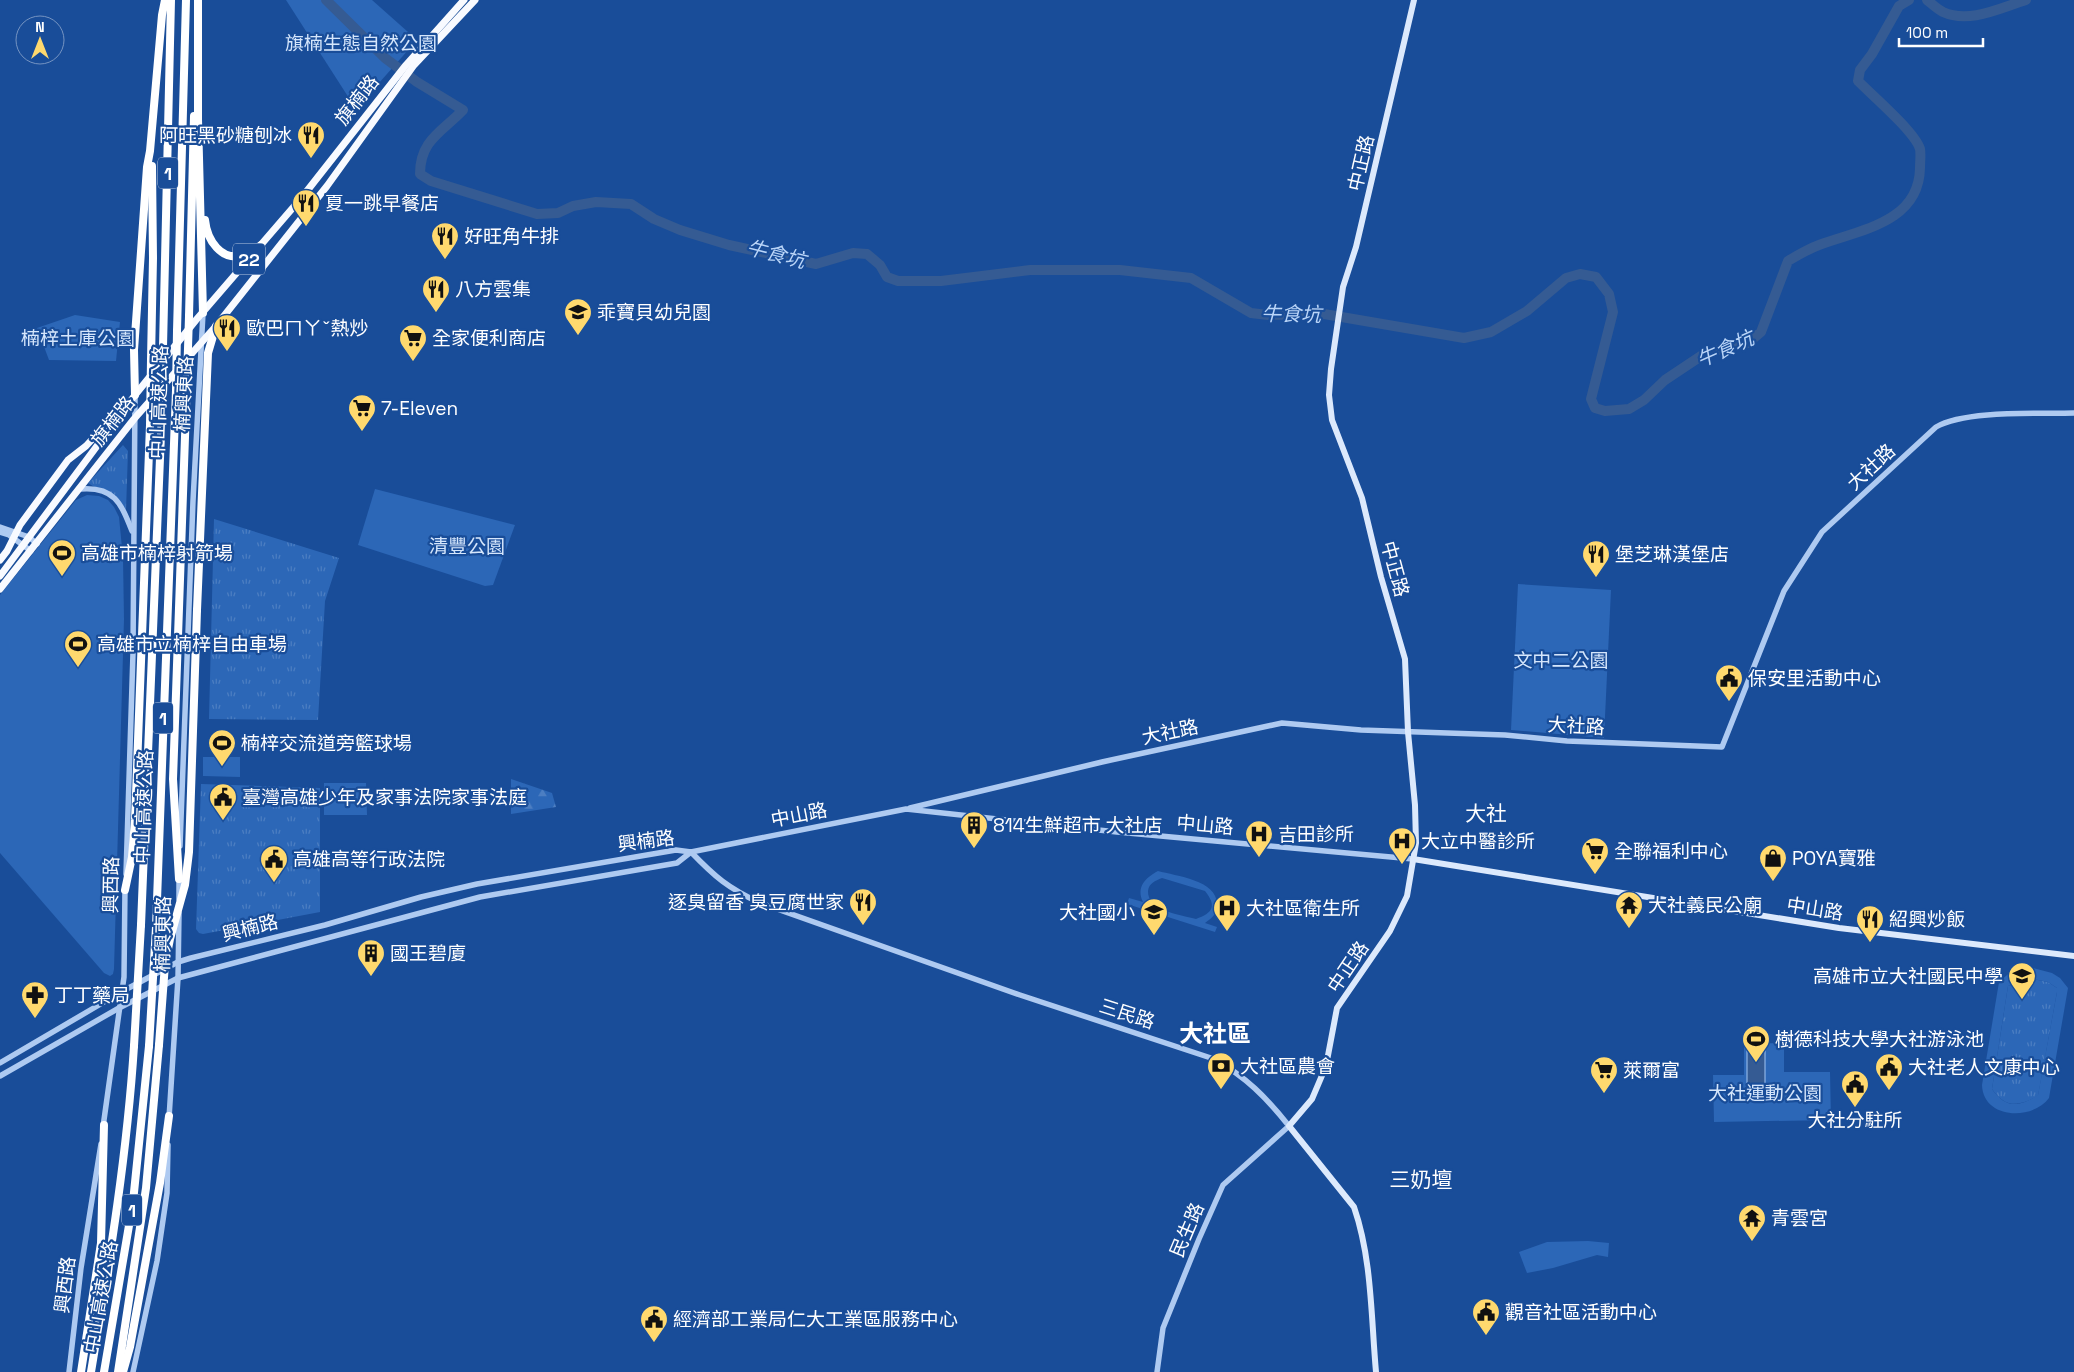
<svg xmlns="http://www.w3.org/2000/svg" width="2074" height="1372" font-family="'Space Grotesk','Noto Sans TC',sans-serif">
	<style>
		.grass { fill: url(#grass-tufts) }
		.forest { fill: url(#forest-firs) }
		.park { fill: #2c67b7; fill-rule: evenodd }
		.water { fill: #355b93; stroke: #a0c5f3 }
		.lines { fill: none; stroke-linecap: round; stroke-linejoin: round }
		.river { stroke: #355b93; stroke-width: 10 }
		.tertiary { stroke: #aecaf1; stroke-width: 5.5 }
		.secondary { stroke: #dce9fc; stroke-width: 6 }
		.primary { stroke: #f8faff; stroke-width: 7 }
		.motorway { stroke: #fff; stroke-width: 8 }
		.motorway-bridge { stroke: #fff; stroke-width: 8 }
		.labels { text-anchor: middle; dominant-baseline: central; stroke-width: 4.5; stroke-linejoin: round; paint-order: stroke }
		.shield { fill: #194d99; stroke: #bacae0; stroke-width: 1 }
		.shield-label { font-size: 18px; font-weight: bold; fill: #fff }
		.park-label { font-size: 19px; fill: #d5e6fc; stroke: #194d99 }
		.street-label { font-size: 19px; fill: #fff; stroke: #194d99 }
		.poi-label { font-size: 19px; fill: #fff; stroke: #194d99; text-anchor: start }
		.water-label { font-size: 20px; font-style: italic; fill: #bad5f8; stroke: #194d99 }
		.quarter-label { font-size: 21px; fill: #fff; stroke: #194d99 }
		.district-label { font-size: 24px; font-weight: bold; fill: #fff; stroke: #194d99 }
	</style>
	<defs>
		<pattern id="grass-tufts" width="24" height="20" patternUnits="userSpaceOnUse" patternTransform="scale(1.25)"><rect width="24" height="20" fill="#2c67b7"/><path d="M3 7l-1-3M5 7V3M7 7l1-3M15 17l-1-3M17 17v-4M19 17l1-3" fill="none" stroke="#4c7ec2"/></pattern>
		<pattern id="forest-firs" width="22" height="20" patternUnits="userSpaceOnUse" patternTransform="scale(1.25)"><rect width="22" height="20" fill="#2c67b7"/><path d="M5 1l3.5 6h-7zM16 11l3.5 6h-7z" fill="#4c7ec2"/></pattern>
	</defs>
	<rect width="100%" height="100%" fill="#194d99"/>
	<g class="grass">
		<path d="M123,445L128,451L126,510L123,505L88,483Z"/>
		<path d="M214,519L339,558L325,601L318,720L209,719Z"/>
		<path d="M201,784L320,788V912L203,934L199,933L196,929Z"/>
		<path d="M2033,979L2048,982L2057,988V992L2038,1096C2018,1107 2005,1108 1992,1089L2008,986Z"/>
	</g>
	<path class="forest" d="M511,779L552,793L556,807L511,814Z"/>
	<g class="park">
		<path d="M286,0H372L417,40L356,109Z"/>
		<path d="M75,315L120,322L116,361L49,360L37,328Z"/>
		<path d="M375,489L515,525L493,585L485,586L358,545Z"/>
		<path d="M87,495L99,496L108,500L114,507L119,517L123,558L124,619L114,969L113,974L110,976L104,973L0,853V595L76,500Z"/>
		<path d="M1518,584L1611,590L1604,738L1511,730Z"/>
		<path d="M203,757H240V777L203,776Z"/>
		<path d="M324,783H366L367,815H324Z"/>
		<path d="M1158,871C1176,876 1217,880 1217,904C1217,914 1213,917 1205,923L1217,927L1215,932L1127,904L1129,898L1143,902C1136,887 1145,878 1158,871ZM1162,878L1205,891C1217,906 1213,913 1196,919C1182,915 1147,911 1148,891C1149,883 1155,881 1162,878Z"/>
		<path d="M2029,967L2052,973L2060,978L2068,988L2049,1098C2032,1121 1983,1119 1982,1085L1999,982L2014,969ZM2033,979L2048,982L2057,988V992L2038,1095C2019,1108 2005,1108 1992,1089L2008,986Z"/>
		<path d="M1784,1043V1072H1830L1831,1120L1714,1122L1713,1075H1744V1044Z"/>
		<path d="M1588,1241L1609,1243L1608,1257L1597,1255L1553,1268L1527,1273L1519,1252L1547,1242Z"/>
	</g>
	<path class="water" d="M1765,1047V1089L1747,1090V1047Z"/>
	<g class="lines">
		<g class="river">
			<path d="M326,0L385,58L417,82L463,110C442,132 420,140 420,174L431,181L537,214L558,213L573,206L596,202L631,204L654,219L680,230L729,245L816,264L853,253L867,254L880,265L887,277L898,281H941L1030,270H1120L1191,278L1251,313L1268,315L1324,314L1464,338L1491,332L1527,311L1566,278L1580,274L1596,277L1609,294L1613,312L1591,399L1595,408L1605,411L1629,409L1644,400L1665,380L1701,356L1732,345L1748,343L1761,332L1788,261C1798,255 1808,249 1819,245C1859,230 1919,223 1920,168C1920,162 1921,154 1920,149C1915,132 1872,95 1858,81L1860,70L1872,54L1899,6L1909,0"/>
			<path d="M1927,0C1932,4 1937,9 1943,12C1969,24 2000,8 2026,0"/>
		</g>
		<g class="tertiary">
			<path d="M80,489C114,486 121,503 132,531"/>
			<path d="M0,527L29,537L37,544"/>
			<path d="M0,532L9,535L31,551"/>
			<path d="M910,808L1102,762L1282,723L1361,730L1505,735L1567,741L1722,747L1784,591L1822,532L1936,427C1965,410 2038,414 2074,413"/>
			<path d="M180,846L193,501L203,313"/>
			<path d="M691,852C715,877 728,888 760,903L1020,995L1214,1059C1246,1077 1266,1097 1289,1126L1223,1185L1199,1239L1163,1328L1157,1372"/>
			<path d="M126,874L133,653L135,396"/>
			<path d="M179,875V899"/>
			<path d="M0,1063L121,992L178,962L191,958L325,925L421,897L477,884L676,850L691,852L906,809L1117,832L1413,859"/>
			<path d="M0,1076L119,1008L178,978L480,897L677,863L691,852"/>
			<path d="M169,1118L178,978L179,913"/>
			<path d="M103,1127L124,977L125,888"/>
			<path d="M69,1372L81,1268L101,1144"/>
			<path d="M133,1372L157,1261L167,1193L168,1145"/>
		</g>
		<g class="secondary">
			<path d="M1413,859L1839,928L2074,956"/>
			<path d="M1376,1372C1371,1317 1372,1259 1354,1207L1289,1126L1312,1099L1326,1066L1337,1008L1390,931L1407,896L1416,843L1415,805L1408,732L1405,659L1381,577L1362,498L1332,420L1329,395L1331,369L1343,287L1356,247L1414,0"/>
		</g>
		<g class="primary">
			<path d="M0,560L7,551L20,525L68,460L86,446L122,407"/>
			<path d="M0,576L135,395L196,320L303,196L406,65L464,0"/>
			<path d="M0,589L134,419L216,326L327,186L414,65L475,0"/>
		</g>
		<g class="motorway">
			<path d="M198,0V119L203,313"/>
			<path d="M205,220C207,240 221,262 244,255C250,254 255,249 261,245"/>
			<path d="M189,316L194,116"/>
			<path d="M177,331L186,0"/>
			<path d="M163,347L171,0"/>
			<path d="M151,360L153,258L152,166"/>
			<path d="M135,395L134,350L147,167L150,151L162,15L165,0"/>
			<path d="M197,610L208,353L216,326"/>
			<path d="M179,879L173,779L187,380"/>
			<path d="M125,890L132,857L135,820L150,425"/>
			<path d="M141,925L162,409"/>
			<path d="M156,927L176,390"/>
			<path d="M81,1372L101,1243L104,1125"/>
			<path d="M91,1372C109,1263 127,1156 134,1046"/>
			<path d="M104,1372L133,1202L149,1046"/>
			<path d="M118,1372L146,1188L159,1045"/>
			<path d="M123,1372L130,1347L160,1183L169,1116"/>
		</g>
		<g class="motorway-bridge">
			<path d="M187,380L189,316"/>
			<path d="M176,390L177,331"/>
			<path d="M162,409L163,347"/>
			<path d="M150,425L151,360"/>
			<path d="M159,1045L165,964L170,939L185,885L189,852L197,610"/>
			<path d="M134,1046L141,925"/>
			<path d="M149,1046L156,927"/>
		</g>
	</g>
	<defs>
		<g id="restaurant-pin" transform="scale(1.4375)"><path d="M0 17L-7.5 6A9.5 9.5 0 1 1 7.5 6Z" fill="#ffd96e" stroke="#194d99"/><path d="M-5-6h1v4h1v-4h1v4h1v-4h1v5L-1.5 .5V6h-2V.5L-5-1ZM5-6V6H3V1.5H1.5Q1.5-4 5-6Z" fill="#111"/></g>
		<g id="school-pin" transform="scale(1.4375)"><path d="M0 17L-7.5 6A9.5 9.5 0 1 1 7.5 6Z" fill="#ffd96e" stroke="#194d99"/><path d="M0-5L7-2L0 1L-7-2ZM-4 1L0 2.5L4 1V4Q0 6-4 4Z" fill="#111"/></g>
		<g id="supermarket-pin" transform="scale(1.4375)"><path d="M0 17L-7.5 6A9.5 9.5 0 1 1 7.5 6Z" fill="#ffd96e" stroke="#194d99"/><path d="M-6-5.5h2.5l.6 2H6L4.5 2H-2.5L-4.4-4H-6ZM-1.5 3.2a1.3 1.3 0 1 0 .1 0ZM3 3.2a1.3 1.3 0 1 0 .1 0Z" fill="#111"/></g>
		<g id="stadium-pin" transform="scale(1.4375)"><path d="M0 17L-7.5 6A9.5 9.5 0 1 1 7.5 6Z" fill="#ffd96e" stroke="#194d99"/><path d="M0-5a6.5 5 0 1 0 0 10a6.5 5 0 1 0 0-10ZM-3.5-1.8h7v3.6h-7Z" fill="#111"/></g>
		<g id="civic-pin" transform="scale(1.4375)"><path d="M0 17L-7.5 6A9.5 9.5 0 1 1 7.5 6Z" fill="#ffd96e" stroke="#194d99"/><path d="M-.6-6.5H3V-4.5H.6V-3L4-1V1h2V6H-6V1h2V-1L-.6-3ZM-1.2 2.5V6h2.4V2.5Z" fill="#111"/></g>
		<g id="building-pin" transform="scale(1.4375)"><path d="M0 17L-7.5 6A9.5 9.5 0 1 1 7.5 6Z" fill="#ffd96e" stroke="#194d99"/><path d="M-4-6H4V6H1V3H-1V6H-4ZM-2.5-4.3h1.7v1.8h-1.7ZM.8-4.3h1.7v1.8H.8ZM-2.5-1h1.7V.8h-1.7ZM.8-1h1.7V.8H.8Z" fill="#111"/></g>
		<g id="hospital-pin" transform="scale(1.4375)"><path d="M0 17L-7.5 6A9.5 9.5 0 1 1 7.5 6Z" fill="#ffd96e" stroke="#194d99"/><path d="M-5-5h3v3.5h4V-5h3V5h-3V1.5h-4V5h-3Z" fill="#111"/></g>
		<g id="shop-pin" transform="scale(1.4375)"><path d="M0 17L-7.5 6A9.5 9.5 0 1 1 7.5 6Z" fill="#ffd96e" stroke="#194d99"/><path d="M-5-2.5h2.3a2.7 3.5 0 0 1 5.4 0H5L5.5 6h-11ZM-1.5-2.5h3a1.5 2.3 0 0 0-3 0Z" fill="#111"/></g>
		<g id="temple-pin" transform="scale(1.4375)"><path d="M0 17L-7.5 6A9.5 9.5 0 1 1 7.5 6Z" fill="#ffd96e" stroke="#194d99"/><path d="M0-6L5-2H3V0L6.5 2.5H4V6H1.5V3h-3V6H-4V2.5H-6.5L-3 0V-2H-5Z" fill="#111"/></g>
		<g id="pharmacy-pin" transform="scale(1.4375)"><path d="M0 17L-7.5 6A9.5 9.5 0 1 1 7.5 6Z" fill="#ffd96e" stroke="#194d99"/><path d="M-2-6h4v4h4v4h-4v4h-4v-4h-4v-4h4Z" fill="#111"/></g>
		<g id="bank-pin" transform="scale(1.4375)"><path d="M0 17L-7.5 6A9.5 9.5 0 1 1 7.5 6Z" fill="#ffd96e" stroke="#194d99"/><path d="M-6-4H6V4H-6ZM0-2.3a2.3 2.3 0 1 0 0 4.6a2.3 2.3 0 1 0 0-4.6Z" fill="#111"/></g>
	</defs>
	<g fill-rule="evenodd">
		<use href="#restaurant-pin" x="311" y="135"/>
		<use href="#restaurant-pin" x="306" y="203"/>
		<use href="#restaurant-pin" x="445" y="236"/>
		<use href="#restaurant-pin" x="436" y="289"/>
		<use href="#school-pin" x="578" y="312"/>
		<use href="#restaurant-pin" x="227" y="328"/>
		<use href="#supermarket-pin" x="413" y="338"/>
		<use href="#supermarket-pin" x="362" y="408"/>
		<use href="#stadium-pin" x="62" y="553"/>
		<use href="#restaurant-pin" x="1596" y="554"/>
		<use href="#stadium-pin" x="78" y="644"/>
		<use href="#civic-pin" x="1729" y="678"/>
		<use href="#stadium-pin" x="222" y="743"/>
		<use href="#civic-pin" x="223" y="797"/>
		<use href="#building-pin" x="974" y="825"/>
		<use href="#hospital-pin" x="1259" y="834"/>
		<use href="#hospital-pin" x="1402" y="841"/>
		<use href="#supermarket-pin" x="1595" y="851"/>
		<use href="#shop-pin" x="1773" y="858"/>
		<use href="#civic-pin" x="274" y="859"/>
		<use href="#restaurant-pin" x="863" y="902"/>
		<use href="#temple-pin" x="1629" y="905"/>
		<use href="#hospital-pin" x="1227" y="908"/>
		<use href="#school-pin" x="1154" y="912"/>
		<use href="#restaurant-pin" x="1870" y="919"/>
		<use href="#building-pin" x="371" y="953"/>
		<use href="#school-pin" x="2022" y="976"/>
		<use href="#pharmacy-pin" x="35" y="995"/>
		<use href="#stadium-pin" x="1756" y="1039"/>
		<use href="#bank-pin" x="1221" y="1066"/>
		<use href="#civic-pin" x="1889" y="1067"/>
		<use href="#supermarket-pin" x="1604" y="1070"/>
		<use href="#civic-pin" x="1855" y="1084"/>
		<use href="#temple-pin" x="1752" y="1218"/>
		<use href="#civic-pin" x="1486" y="1312"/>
		<use href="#civic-pin" x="654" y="1319"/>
	</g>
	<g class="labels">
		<g class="shield">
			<rect x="158" y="157.5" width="20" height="31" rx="4"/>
			<rect x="233" y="243.5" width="32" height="31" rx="4"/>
			<rect x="153" y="702.5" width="20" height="31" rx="4"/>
			<rect x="122" y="1194.5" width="20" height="31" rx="4"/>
		</g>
		<g class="shield-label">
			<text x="168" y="173">1</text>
			<text x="249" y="259">22</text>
			<text x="163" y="718">1</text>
			<text x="132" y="1210">1</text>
		</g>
		<g class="park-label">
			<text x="361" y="43">旗楠生態自然公園</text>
			<text x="78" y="338">楠梓土庫公園</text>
			<text x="467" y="546">清豐公園</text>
			<text x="1561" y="660">文中二公園</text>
			<text x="1765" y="1093">大社運動公園</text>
		</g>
		<g class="street-label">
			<text transform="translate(357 100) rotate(-52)">旗楠路</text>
			<text transform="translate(1361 163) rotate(-77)">中正路</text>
			<text transform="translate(184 394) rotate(-87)">楠興東路</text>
			<text transform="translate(159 402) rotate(-88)">中山高速公路</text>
			<text transform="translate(113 421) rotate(-52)">旗楠路</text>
			<text transform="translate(1871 467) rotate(-43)">大社路</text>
			<text transform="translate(1395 569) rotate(75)">中正路</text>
			<text transform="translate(1576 726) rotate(3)">大社路</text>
			<text transform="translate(1170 732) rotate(-12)">大社路</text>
			<text transform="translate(144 807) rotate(-88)">中山高速公路</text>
			<text transform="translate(799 815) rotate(-11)">中山路</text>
			<text transform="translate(1205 825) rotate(5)">中山路</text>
			<text transform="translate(646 841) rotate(-7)">興楠路</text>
			<text transform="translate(111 885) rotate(-89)">興西路</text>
			<text transform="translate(1815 909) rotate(9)">中山路</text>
			<text transform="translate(250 928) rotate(-14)">興楠路</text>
			<text transform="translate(163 934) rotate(-89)">楠興東路</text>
			<text transform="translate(1348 967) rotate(-56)">中正路</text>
			<text transform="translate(1127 1014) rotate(18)">三民路</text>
			<text transform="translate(1187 1230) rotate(-67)">民生路</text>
			<text transform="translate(65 1285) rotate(-83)">興西路</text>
			<text transform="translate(101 1297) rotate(-80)">中山高速公路</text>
		</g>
		<g class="poi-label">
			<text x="292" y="135" text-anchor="end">阿旺黑砂糖刨冰</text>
			<text x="325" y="203">夏一跳早餐店</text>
			<text x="464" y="236">好旺角牛排</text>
			<text x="455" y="289">八方雲集</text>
			<text x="597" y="312">乖寶貝幼兒園</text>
			<text x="246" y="328">歐巴ㄇㄚˇ熱炒</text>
			<text x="432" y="338">全家便利商店</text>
			<text x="381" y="408">7-Eleven</text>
			<text x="81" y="553">高雄市楠梓射箭場</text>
			<text x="1615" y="554">堡芝琳漢堡店</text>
			<text x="97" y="644">高雄市立楠梓自由車場</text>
			<text x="1748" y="678">保安里活動中心</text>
			<text x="241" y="743">楠梓交流道旁籃球場</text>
			<text x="242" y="797">臺灣高雄少年及家事法院家事法庭</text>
			<text x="993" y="825">814生鮮超市 大社店</text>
			<text x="1278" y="834">吉田診所</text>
			<text x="1421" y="841">大立中醫診所</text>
			<text x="1614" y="851">全聯福利中心</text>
			<text x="1792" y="858">POYA寶雅</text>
			<text x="293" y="859">高雄高等行政法院</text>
			<text x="844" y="902" text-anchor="end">逐臭留香 臭豆腐世家</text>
			<text x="1648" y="905">大社義民公廟</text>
			<text x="1246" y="908">大社區衛生所</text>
			<text x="1135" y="912" text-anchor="end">大社國小</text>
			<text x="1889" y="919">紹興炒飯</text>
			<text x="390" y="953">國王碧廈</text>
			<text x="2003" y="976" text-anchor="end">高雄市立大社國民中學</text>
			<text x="54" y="995">丁丁藥局</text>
			<text x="1775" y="1039">樹德科技大學大社游泳池</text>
			<text x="1240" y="1066">大社區農會</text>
			<text x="1908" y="1067">大社老人文康中心</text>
			<text x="1623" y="1070">萊爾富</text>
			<text x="1855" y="1120" text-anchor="middle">大社分駐所</text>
			<text x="1771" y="1218">青雲宮</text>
			<text x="1505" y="1312">觀音社區活動中心</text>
			<text x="673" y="1319">經濟部工業局仁大工業區服務中心</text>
		</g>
		<g class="water-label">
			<text transform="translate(776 254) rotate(14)">牛食坑</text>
			<text transform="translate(1291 314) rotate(1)">牛食坑</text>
			<text transform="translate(1725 349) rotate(-24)">牛食坑</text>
		</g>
		<g class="quarter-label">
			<text x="1486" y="813">大社</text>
			<text x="1421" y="1179">三奶壇</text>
		</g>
		<g class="district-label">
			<text x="1215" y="1033">大社區</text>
		</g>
	</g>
	<g transform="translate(40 40)"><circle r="24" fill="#194d99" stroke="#7594c2"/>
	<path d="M0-4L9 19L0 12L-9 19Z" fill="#ffd96e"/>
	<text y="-8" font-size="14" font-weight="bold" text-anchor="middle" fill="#ffffff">N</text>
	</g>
	<path d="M1899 38v8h84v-8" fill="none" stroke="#ffffff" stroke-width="2.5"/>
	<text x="1906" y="38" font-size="15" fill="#ffffff" stroke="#194d99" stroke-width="4" paint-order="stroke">100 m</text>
</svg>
